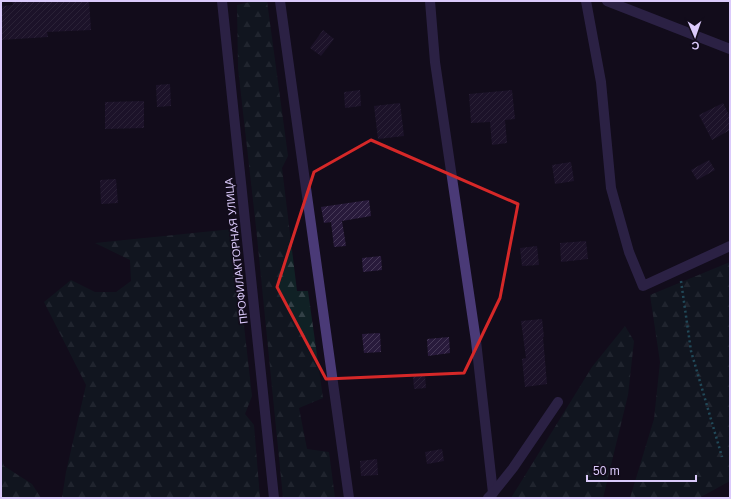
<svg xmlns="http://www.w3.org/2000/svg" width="731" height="499" font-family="Arial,sans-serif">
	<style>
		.forest { fill: url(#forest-firs) }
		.building { fill: url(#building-hatch) }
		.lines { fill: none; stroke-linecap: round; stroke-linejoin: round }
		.path { stroke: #3493a5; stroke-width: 2.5; stroke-dasharray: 2 3; stroke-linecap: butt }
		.minor { stroke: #4a3a77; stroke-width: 10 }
		.marked { fill: none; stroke: #d62828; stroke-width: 3; stroke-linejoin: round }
		.labels { text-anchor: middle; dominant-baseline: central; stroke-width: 3.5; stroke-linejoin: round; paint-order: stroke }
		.street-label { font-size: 11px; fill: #dbcafb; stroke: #120c1b }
	</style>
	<defs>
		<pattern id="forest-firs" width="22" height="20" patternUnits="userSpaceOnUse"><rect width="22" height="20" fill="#102125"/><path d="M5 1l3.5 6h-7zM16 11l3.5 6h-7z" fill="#324046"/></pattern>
		<pattern id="building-hatch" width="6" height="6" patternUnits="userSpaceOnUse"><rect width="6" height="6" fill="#281a3b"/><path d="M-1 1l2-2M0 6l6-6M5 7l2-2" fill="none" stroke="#473a58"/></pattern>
	</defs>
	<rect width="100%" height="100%" fill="#120c1b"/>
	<g class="forest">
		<path d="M254,1H267L288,156L282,168L297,291H308L323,398L299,408L307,449L329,452L335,498H283L256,227L238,68L237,5Z"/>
		<path d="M233,229L252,396L245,414L254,425L260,498H62L66,472L86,385L44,302L71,280L95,292H116L131,281L130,260L95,243Z"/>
		<path d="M730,262V481L699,498H630L654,419L660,362L650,295Z"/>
		<path d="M625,326L634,341L628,395L603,498H511L592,367Z"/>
		<path d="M1,457L4,466L32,484L41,498H1Z"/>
	</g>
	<g class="building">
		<path d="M12,1H89L91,30L47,32L48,37L1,40V6L13,5Z"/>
		<path d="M323,30L334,39L321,56L310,48Z"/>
		<path d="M170,84L171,106L157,107L156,85Z"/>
		<path d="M360,90L361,106L345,108L344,92Z"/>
		<path d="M512,90L515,119L505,120L507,143L492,145L490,122L471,123L469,94Z"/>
		<path d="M144,101V128L105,129V102Z"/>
		<path d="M400,103L404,136L378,139L374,106Z"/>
		<path d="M723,103L730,117V130L712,140L699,115Z"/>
		<path d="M709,160L715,170L697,180L691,170Z"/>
		<path d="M571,162L574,181L555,184L552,165Z"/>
		<path d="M116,179L118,203L101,204L100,180Z"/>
		<path d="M369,200L371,216L342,221L346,246L334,247L331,222L324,223L321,207Z"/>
		<path d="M586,241L588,259L561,262L560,243Z"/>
		<path d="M537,246L539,265L522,266L520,248Z"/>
		<path d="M381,256L382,270L363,272L362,258Z"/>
		<path d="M542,319L544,337H543L547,384L525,387L522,359L526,358L521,321Z"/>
		<path d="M380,333L381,352L364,353L362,334Z"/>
		<path d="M449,337L450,353L428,356L427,339Z"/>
		<path d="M425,375L426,388L414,389L413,376Z"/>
		<path d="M442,449L444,461L427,464L425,452Z"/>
		<path d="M377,459L378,475L361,476L360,461Z"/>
	</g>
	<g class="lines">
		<path class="path" d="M681,281L691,351L722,457"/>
		<g class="minor">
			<path d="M222,1L274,498"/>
			<path d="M280,1L349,498"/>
			<path d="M430,1L435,62L476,341L493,493"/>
			<path d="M586,1L601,82L611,188L629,252L643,286L730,246"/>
			<path d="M607,1L730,49"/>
			<path d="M488,498L493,493L513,468L558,402"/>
		</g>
	</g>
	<path d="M0 0H731V499H0ZM371,140L518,204L500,298L464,373L326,379L277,287L314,172Z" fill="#120c1b" fill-opacity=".55" fill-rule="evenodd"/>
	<path class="marked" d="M371,140L518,204L500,298L464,373L326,379L277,287L314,172Z"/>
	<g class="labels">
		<g class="street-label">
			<text transform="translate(236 251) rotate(-96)">ПРОФИЛАКТОРНАЯ УЛИЦА</text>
		</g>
	</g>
	<rect width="731" height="499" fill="none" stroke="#dbcafb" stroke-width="4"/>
	<g transform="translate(695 36) rotate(178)" stroke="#120c1b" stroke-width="3" paint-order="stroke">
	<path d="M0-3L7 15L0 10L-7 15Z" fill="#dbcafb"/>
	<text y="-6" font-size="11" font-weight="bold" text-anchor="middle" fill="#dbcafb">С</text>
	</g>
	<path d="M587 475v6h109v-6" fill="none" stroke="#dbcafb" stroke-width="2"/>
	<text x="593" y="475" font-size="12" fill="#dbcafb" stroke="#120c1b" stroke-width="3" paint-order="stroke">50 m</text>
</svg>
